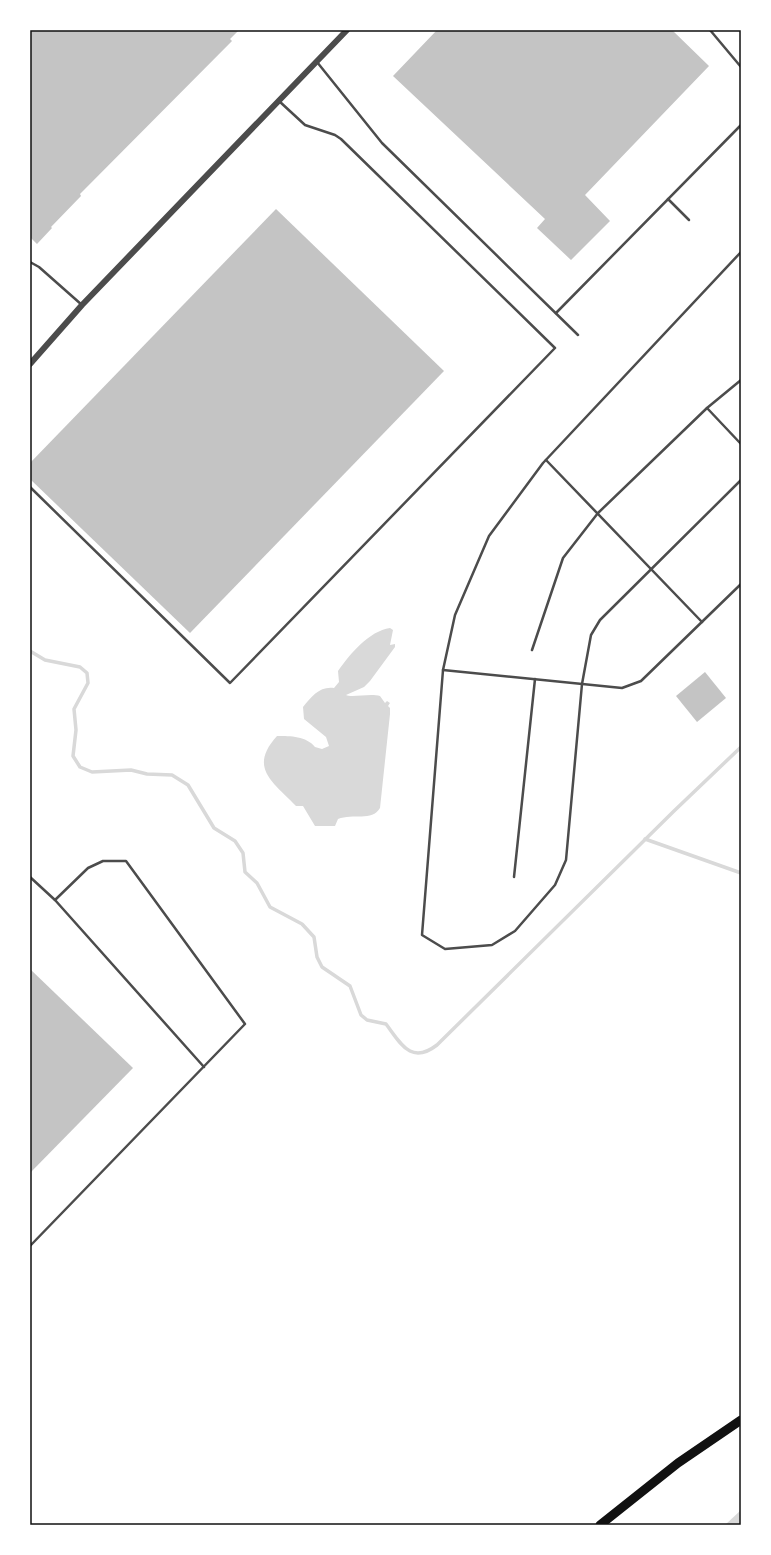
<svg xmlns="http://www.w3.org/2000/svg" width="771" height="1555" font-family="Overpass,sans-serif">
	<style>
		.water { fill: #d9d9d9 }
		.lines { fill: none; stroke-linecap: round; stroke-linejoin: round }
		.stream { stroke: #d9d9d9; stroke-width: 3.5 }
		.building { fill: #c4c4c4 }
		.service { stroke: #4c4c4c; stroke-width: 2.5 }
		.tertiary { stroke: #4c4c4c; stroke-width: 6 }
		.motorway { stroke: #111; stroke-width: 9 }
		.neatline { fill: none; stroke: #111; stroke-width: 1.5 }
	</style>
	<rect width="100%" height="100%" fill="#fff"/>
	<g class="water">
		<path d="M390,628L393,630L390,645L395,644V647L370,681L364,687L346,695C352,698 370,693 380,696L385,703L387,701L390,703L388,706L390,708V714L380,808C372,822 353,813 338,819L335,826H315L303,806H296C273,782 248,768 277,736C291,736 306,736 315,747L322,749L329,746L326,737L304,719L303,707C312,696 320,686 334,688L339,682L338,671C350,654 369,631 390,628Z"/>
		<path d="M741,1510V1525H725Z"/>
	</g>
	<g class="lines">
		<g class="stream">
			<path d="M30,651L45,660L80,667L87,673L88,683L74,709L76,730L73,756L80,767L92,772L131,770L147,774L172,775L188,785L214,828L235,841L243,853L245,872L257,883L270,907L302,924L314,937L317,957L322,967L350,986L361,1015L367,1020L386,1024C401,1044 411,1065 437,1045L674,811L741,747"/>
			<path d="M645,839L741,873"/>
		</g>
	</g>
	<g class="building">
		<path d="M30,30H239L230,39L232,41L80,194L81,196L51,227L52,228L37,244L30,237Z"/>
		<path d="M437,30H672L709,66L585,195L610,221L571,260L537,228L545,219L393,76Z"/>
		<path d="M276,209L444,371L190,633L30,479V463Z"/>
		<path d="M705,672L726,698L697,722L676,696Z"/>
		<path d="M30,969L133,1068L30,1173Z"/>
	</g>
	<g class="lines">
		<g class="service">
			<path d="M710,30L741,67"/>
			<path d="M317,62L382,143L578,335"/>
			<path d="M668,199L689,220"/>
			<path d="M741,252L543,463L489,536L455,615L443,670L422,935L445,949L492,945L515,931L555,885L566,860L582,684L591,635L600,620L741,480"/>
			<path d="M30,262L39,267L82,305"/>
			<path d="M556,313L741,125"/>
			<path d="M707,408L741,444"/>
			<path d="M546,460L702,622"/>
			<path d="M30,487L230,683L555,348L341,139L335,135L305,125L279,101"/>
			<path d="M532,650L563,558L598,513L707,408L741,380"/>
			<path d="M443,670L622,688L641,681L741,584"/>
			<path d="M30,877L55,900"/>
			<path d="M514,877L535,679"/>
			<path d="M30,1246L245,1024L126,861H103L88,868L55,900L204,1067"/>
		</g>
		<path class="tertiary" d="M30,364L82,305L347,30"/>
		<path class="motorway" d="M600,1525L678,1463L741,1420"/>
	</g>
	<rect width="771" height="1555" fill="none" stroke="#ffffff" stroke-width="62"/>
	<rect x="31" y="31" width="709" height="1493" class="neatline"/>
</svg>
